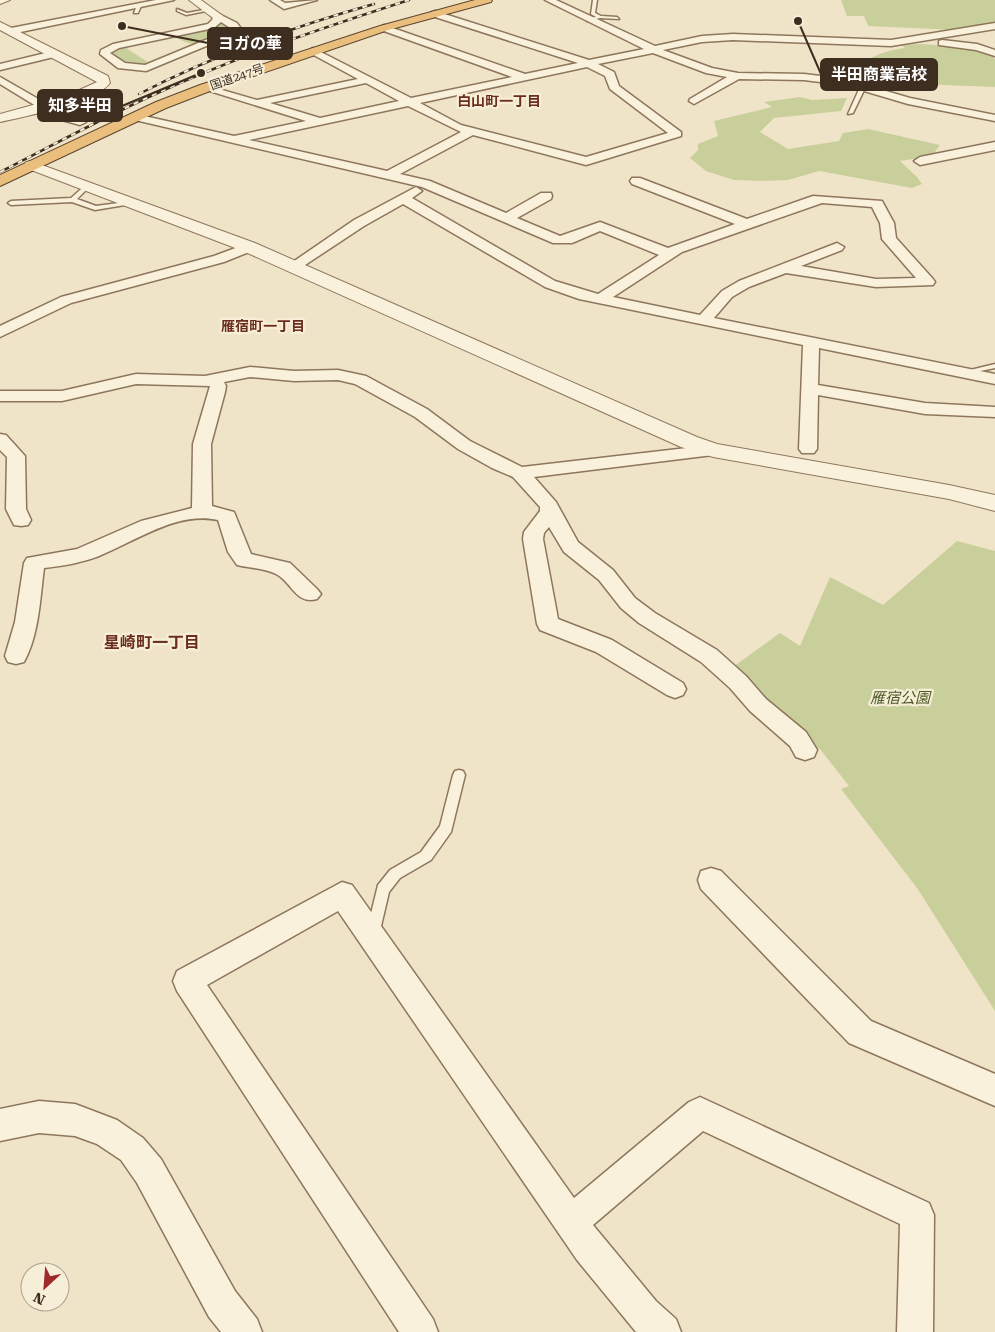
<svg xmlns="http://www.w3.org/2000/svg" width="995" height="1332" font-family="'Roboto Serif','Noto Sans JP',serif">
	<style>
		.green { fill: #c9cf9b }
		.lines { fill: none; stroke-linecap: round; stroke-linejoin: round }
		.service-casing { stroke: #8d765c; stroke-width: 3 }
		.minor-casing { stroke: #8d765c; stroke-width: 3 }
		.tertiary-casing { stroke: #8d765c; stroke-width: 2 }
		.trunk-casing { stroke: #5b4430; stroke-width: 2 }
		.service { fill: #faf1dc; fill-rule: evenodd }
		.minor { fill: #faf1dc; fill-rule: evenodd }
		.tertiary { fill: #faf1dc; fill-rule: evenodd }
		.trunk { fill: #eabe7c; fill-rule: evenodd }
		.rail-casing { stroke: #3d2e20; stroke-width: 2.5 }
		.rail { stroke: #f7eed8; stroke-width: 2; stroke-dasharray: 5; stroke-linecap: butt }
		.labels { text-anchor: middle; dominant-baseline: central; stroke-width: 4.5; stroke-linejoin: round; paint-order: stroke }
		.far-street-label { font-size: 12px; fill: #3d2e20; stroke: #f7eed8 }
		.far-neighbourhood-label { font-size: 14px; font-weight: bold; fill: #6b2e1e; stroke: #f7eed8 }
		.park-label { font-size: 15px; font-style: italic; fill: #4d5a26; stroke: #f7eed8 }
		.neighbourhood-label { font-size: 16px; font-weight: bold; fill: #6b2e1e; stroke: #f7eed8 }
		.leader { fill: none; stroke: #3d2e20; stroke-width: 2 }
		.callout-dot { fill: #3d2e20; stroke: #f7eed8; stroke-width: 2 }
		.callout { fill: #3d2e20; stroke: #3d2e20; stroke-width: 2 }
		.callout-label { font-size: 16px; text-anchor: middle; font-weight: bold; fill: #fff }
	</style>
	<rect width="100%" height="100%" fill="#f0e4c8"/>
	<g class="green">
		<path d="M841,0H995V23L955,30L868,26L864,16H847Z"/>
		<path d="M222,24L229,28V32C204,42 200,51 175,37Z"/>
		<path d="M920,44L967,47L993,55L995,60V87L866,82L846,78C853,74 855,70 860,65C870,56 892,49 905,48L902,45Z"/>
		<path d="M123,46L151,64C134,70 122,63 109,53Z"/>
		<path d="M800,97L812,100L847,98L841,111L774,118L760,132L788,149L839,141L843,133L868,129L940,145L932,156L900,161L917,177L922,184L912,188L819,171L788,180L763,181L734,180L706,171L690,158L698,150V144L718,136L714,121L772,107L764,102Z"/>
		<path d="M957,541L995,551V1011L917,888L841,789L849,786L820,749L806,744L733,667L780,633L800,646L830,577L883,605Z"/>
	</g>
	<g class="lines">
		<g class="service-casing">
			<g id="service">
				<path d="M593,0H597L595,13L601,16L617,17L619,19L600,18L587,21V19L596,17L591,14Z"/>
				<path d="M137,5L141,6L138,13H134Z"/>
				<path d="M177,9L187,13L209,9L211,10L186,15L177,11Z"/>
				<path d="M861,85L866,86L853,113L848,114Z"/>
				<path d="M88,183L91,185L77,199L96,206L134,201L137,203L95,210L72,202L11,205L8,203L11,201L71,198Z"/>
				<path d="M995,364V368L966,374L962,372Z"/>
				<path d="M459,770L463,771L465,775L451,832L431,860L400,878L389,892L378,939L373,941L368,939L366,934L378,885L390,870L421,852L440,826L453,775L455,771Z"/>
			</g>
		</g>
		<g class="minor-casing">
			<g id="minor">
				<path d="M156,0H174L11,34L6,31L11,28Z"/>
				<path d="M270,0H280L285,3L317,0L284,9Z"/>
				<path d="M545,0H556L655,46L702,36L733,34L891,40L995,23V29L891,46L733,40L702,42L663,50L712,68L738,73L804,74L845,79L910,98L995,115V121L908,104L844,85L804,80L739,79L694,104L689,101L690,99L727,77L706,73L653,53L598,64L614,72L619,86L681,132V136L586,165L473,135L400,174L430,181L506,213L541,193H551L552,196L551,199L517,218L560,236L600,222L668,248L735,224L632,184L630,181L632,178H640L747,219L813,196L882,201L894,223L896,238L933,279L935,282L933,285L876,287L786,273L749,287L732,297L714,318L995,374V384L819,348L818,385L925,403L995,407V417L925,414L818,395L817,449L814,453H802L799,449L803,345L579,299L545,287L403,204L364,226L299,269L294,270L287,266L354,220L416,187L422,191L412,198L555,281L598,294L659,255L600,231L572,243H553L422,187L135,120L129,117L135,114L234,136L306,121L200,88L205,85L257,100L358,79L310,53L308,51L313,48L411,98L512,77L381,30L379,28L384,25L525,74L578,63L432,16V12L435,11L589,60L644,49ZM587,67L605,76L610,89L668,133L586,157L461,125L420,103ZM366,83L399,101L320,118L270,103ZM408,106L461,132L387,171L249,140ZM822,203L872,207L880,223L882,239L916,278L876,279L801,266L842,250L844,247L837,243L739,281L722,291L700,315L613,297L682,252Z"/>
				<path d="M217,13L237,23L242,30L240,32L146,71L118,68L100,54L101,50L113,44L208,24L212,20L214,14ZM221,22L232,29L145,65L125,63L110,53L119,48L214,28Z"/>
				<path d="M942,40L977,44L995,50V56L976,50L939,45V41Z"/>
				<path d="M54,51L59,54L58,56L0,70V64Z"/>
				<path d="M0,77L47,104L49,106L45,109L84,120L86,122L80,125L29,111V107L36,106L0,84Z"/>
				<path d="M995,142V150L920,165L914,161L920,157Z"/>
				<path d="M249,243L256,247L254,250L224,262L71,303L0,337V326L61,297L214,256Z"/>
				<path d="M250,367L294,371L338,370L366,376L427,409L470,441L522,467L713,445L719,446L722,450L719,454L713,455L534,477L556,502L578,542L613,570L635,598L655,613L717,650L746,676L766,699L806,732L817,750L814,757L805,760L796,757L790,746L750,711L730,688L701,662L639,623L621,608L599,580L564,552L549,527L544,533L543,539L558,619L612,640L683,683L686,689L683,695L675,698L667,695L596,652L540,630L537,624L523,539L524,532L540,511V507L513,477L492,468L458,449L415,417L355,384L338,380L294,381L250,377L224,382L226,386L225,392L211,444L212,506L234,512L251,554L290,563L317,589L321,594L317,599C296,605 292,582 276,574C265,568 249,568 237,565L228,552L218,520C177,511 136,541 99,556C81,563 62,566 44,568C40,599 39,635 24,662L16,664L8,662L5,656L15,622L24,563L27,558L77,549L141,521L192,508L193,444L210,386L136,384L62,401H0V391H62L136,374L205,376Z"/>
				<path d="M0,434L6,435L25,456L26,509L31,520L28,525L21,526L14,525L6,509L7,457L0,450Z"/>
				<path d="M711,868L721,871L871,1021L995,1074V1106L849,1043L701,889L698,880L701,871Z"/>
				<path d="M342,882L352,885L574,1198L689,1102L700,1097L929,1203L934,1215L933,1332H897L900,1224L703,1131L593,1225L656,1301L676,1319L681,1332H636L577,1260L338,911L207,985L433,1319L438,1332H399L177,991L173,981L177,971Z"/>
				<path d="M39,1101L75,1104L117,1120L143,1138L161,1159L235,1291L257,1319L262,1332H221L209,1317L137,1183L121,1160L97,1144L75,1136L39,1133L0,1141V1109Z"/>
			</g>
		</g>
		<g class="tertiary-casing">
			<g id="tertiary">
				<path d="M0,0H10L0,4Z"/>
				<path d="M189,0H201L223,16L217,19L213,18Z"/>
				<path d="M0,22L108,76L110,83C95,103 26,116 0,122V114L66,96L97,82L0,30Z"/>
				<path d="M31,161L255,243L697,437L717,444L949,485L995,495V511L949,499L713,457L681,447L243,251L26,168L24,165L26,162Z"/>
			</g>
		</g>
		<g class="trunk-casing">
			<path id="trunk" d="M475,0H492L491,2L388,30L210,91L166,108L0,186V175L156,102L200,85L380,26Z"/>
		</g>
		<use href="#service" class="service"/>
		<use href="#minor" class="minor"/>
		<use href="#tertiary" class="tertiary"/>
		<use href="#trunk" class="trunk"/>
		<g class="rail-casing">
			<g id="rail">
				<path d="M139,94C214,55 292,27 374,4"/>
				<path d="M0,172C51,146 101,119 153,95C236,57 322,28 409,0"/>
			</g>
		</g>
		<use href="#rail" class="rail"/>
	</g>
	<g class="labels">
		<g class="far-street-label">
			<text transform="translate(237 77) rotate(-19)">国道247号</text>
		</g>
		<g class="far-neighbourhood-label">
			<text x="499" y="101">白山町一丁目</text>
			<text x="263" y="326">雁宿町一丁目</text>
		</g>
		<g class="park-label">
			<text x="900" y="698">雁宿公園</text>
		</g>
		<g class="neighbourhood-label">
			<text x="152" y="642">星崎町一丁目</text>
		</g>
	</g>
	<path class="leader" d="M122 26L208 43M798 21L821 74M201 73L122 106"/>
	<g class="callout-dot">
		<circle cx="122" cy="26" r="5"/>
		<circle cx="798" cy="21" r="5"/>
		<circle cx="201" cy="73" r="5"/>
	</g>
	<g class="callout">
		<rect x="208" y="28" width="84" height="31" rx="5"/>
		<rect x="821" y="59" width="116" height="31" rx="5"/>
		<rect x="38" y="90" width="84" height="31" rx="5"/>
	</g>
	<g class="callout-label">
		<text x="250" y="49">ヨガの華</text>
		<text x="879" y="80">半田商業高校</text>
		<text x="80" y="111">知多半田</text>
	</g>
	<g transform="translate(45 1287) rotate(206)"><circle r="24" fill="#f7eed8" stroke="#ada18e"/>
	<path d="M0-4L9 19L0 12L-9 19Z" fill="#9e2a2b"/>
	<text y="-8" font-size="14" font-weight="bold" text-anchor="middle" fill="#3d2e20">N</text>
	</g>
</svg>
